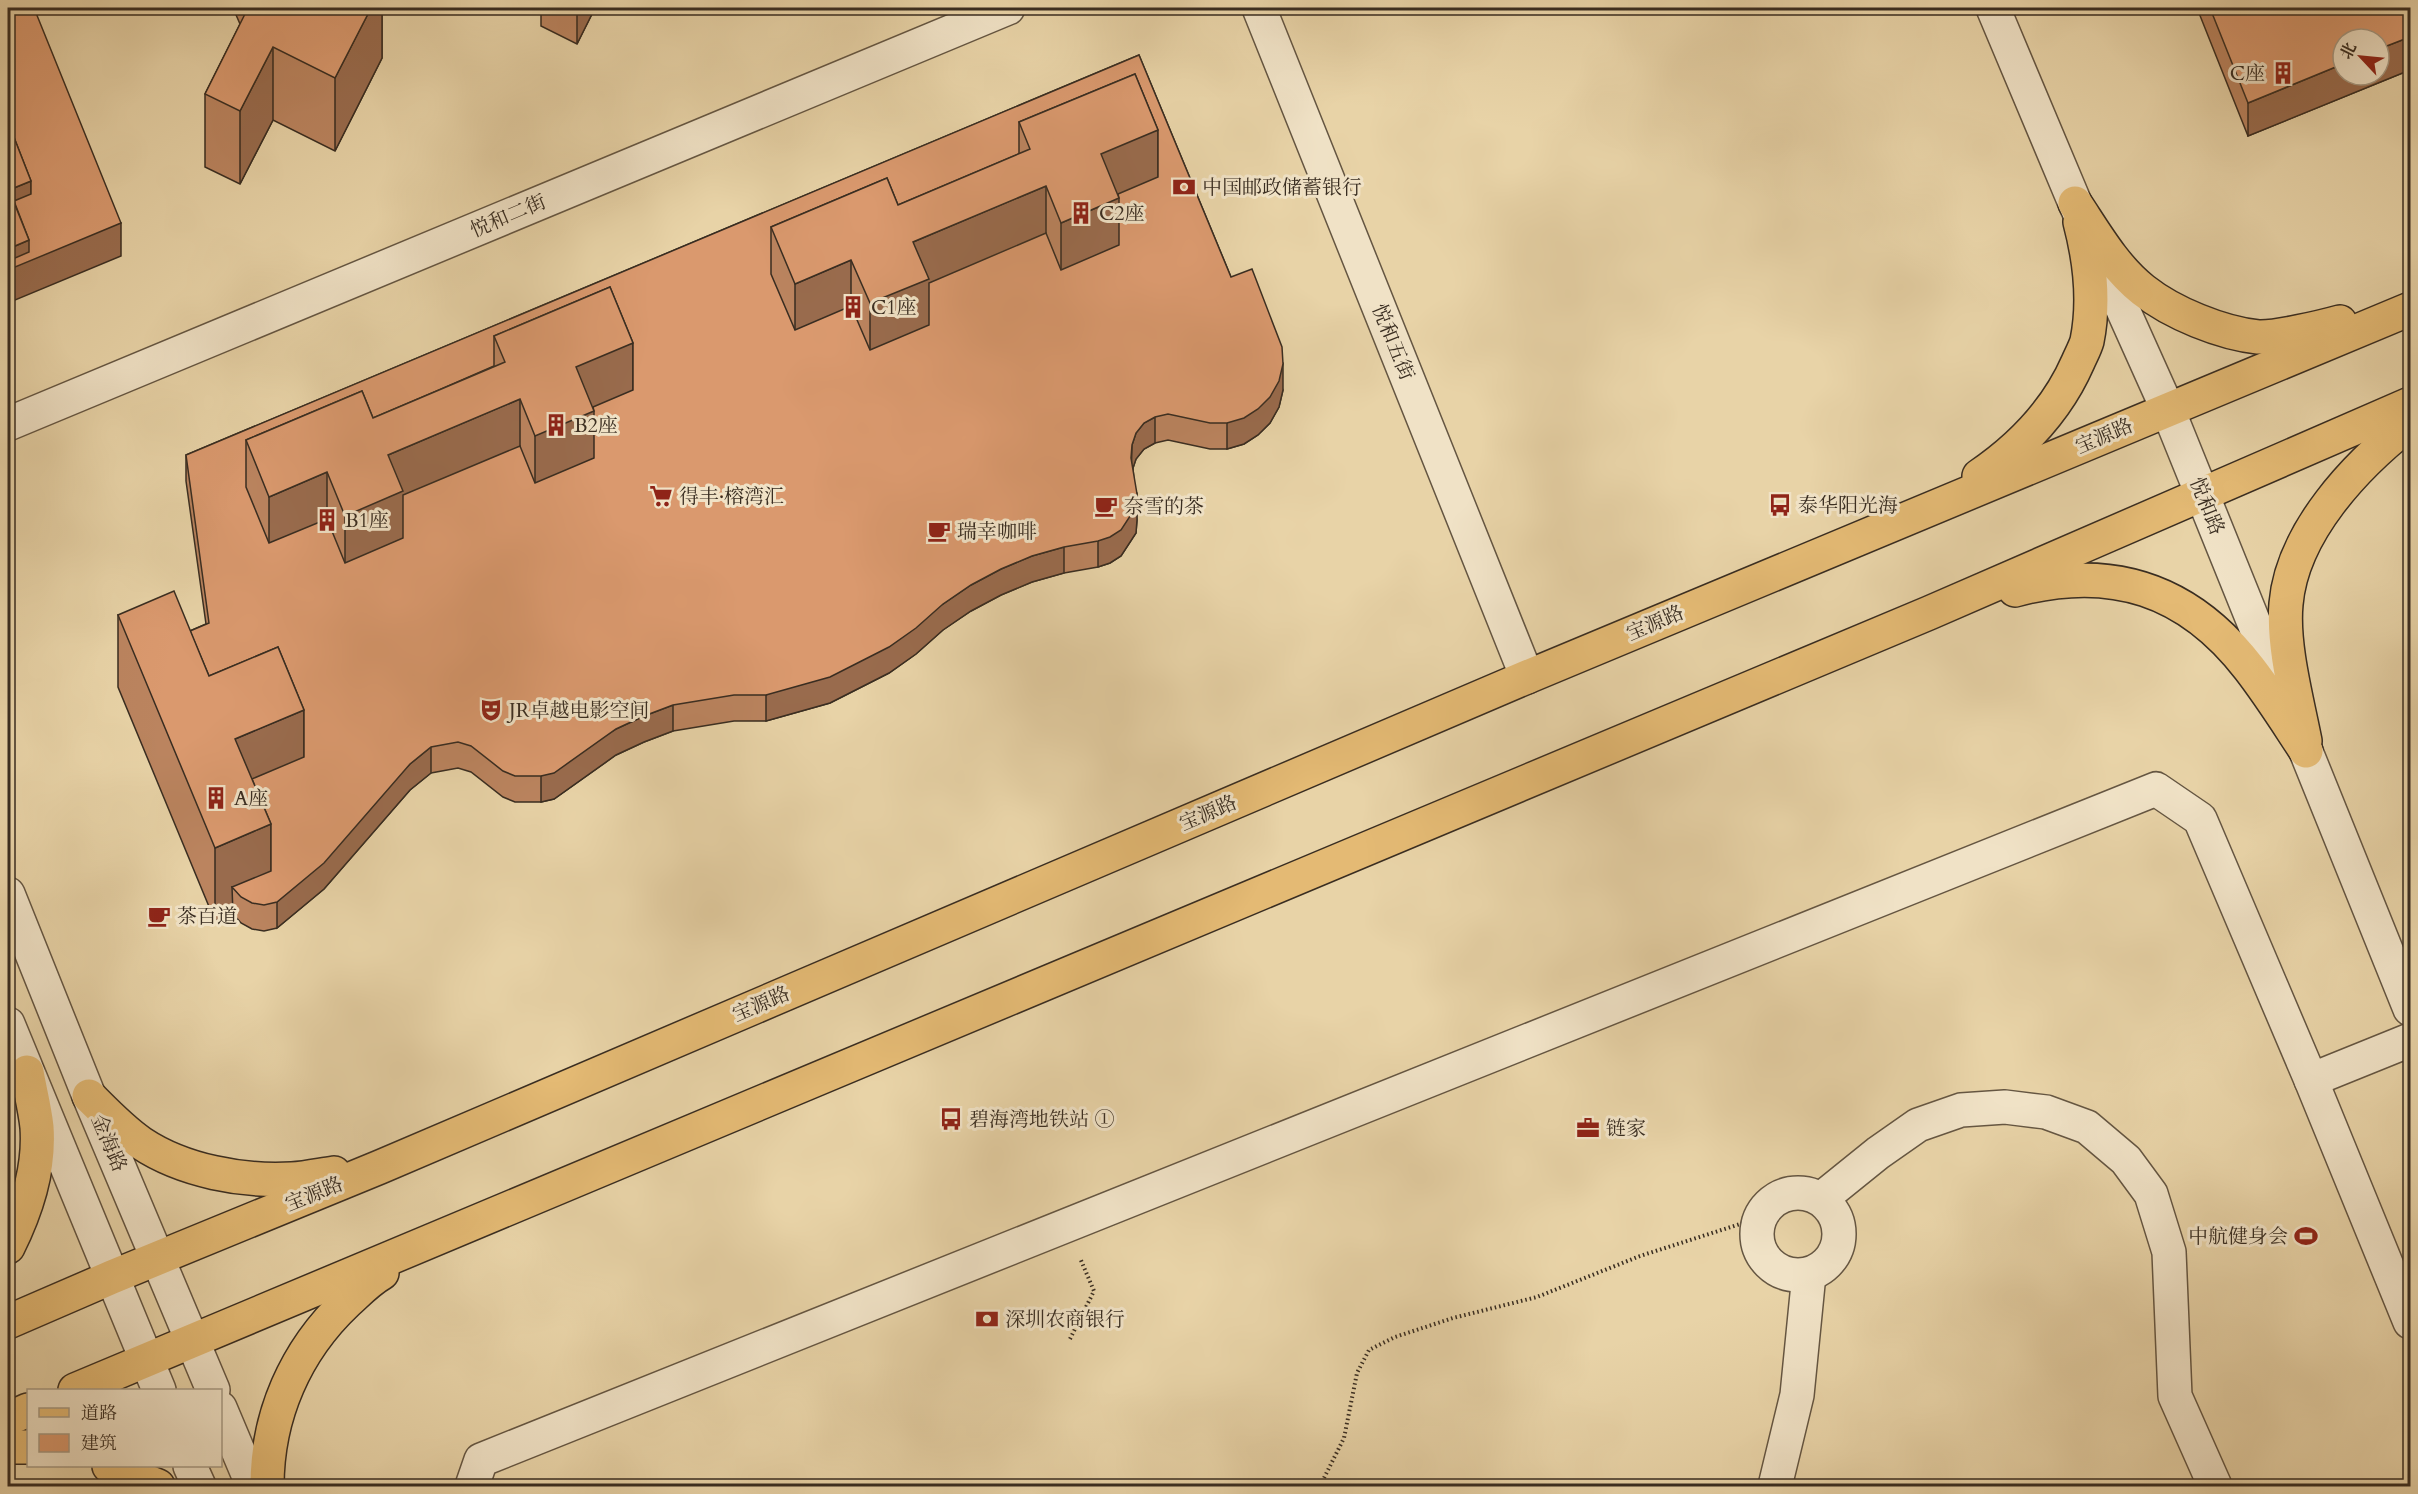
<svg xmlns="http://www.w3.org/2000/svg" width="2418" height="1494" font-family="Cardo,'Noto Serif SC',serif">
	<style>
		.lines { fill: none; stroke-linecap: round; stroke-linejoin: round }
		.minor-casing { stroke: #655642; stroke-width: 36 }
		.major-casing { stroke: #392d21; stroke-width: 36 }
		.path { stroke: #392d21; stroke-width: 4; stroke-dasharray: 1.5 3; stroke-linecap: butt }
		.minor { stroke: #f0e2c6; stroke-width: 33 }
		.major { stroke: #e4ba74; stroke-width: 33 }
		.wall { fill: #bb845f; stroke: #392d21; stroke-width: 1.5 }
		.shaded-wall { fill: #996b4d; stroke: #392d21; stroke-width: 1.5 }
		.building { fill: #da996e; stroke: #392d21; stroke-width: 1.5; fill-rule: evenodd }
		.labels { text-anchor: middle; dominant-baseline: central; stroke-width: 6; stroke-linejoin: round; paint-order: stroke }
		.poi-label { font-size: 20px; fill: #392d21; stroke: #f0e2c6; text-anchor: start }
		.street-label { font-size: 20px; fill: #392d21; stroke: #f0e2c6 }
	</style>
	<rect width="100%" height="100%" fill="#e8d3a7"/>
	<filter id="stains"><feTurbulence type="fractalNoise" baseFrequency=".00333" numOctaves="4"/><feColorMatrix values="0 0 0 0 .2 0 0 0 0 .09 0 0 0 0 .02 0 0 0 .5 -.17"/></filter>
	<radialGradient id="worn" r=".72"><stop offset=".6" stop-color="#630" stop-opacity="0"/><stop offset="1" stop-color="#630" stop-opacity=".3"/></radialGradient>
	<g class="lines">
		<g class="minor-casing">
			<g id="minor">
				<path d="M1259,8L1527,677"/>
				<path d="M1993,8L2075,203L2168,410L2410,1009"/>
				<path d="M8,424L1008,8"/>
				<path d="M8,894L89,1096L213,1390"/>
				<path d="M8,1024L159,1390"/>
				<path d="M2311,1080L2410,1040"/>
				<circle cx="1798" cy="1234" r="41"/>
				<path d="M1821,1199L1878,1153L1918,1125L1961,1110L2005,1107L2046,1112L2087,1127L2126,1160L2151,1194L2169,1252L2175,1396L2215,1486"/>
				<path d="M220,1408L253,1486"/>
				<path d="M190,1466L199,1486"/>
				<path d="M472,1486L481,1460L2156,789L2200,819L2311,1080L2410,1322"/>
				<path d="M1775,1486L1797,1395L1809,1274"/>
			</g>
		</g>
		<g class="major-casing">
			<g id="major">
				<path d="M2075,203C2095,233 2114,267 2143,290C2172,313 2221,333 2258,337C2275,338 2322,327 2340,322"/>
				<path d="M1979,476C2023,446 2057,410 2078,362C2081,355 2085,348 2087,341C2095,301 2090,260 2080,222"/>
				<path d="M2015,590C2111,564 2188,589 2249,668C2270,695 2288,724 2306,751"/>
				<path d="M2305,741C2297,700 2282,645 2286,604C2292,532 2356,465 2410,423"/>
				<path d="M89,1096C106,1113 122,1130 141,1143C183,1171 243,1182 292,1179C306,1178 320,1175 334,1173"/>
				<path d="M8,1247C26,1211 40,1168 37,1127C35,1108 30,1090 27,1072"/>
				<path d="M8,1322L112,1277L380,1167L1527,677L2410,309"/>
				<path d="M75,1390L1929,613L2410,404"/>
				<path d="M8,1419L28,1410"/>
				<path d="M8,1447H28"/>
				<path d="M109,1466L158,1486"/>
				<path d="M267,1486C267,1416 295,1351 347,1302C358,1292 368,1281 382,1273"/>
			</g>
		</g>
		<g class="path">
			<path d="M1070,1339L1094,1291L1080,1258"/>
			<path d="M1320,1486L1344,1438L1357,1373L1369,1350L1395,1337L1453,1318L1537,1297L1640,1256L1759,1218"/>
		</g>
		<use href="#minor" class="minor"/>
		<use href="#major" class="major"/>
	</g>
	<g class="wall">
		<path d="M233,8H382V58L335,151L273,120L240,184L205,167V94L240,24Z"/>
		<path d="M541,8H595L577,44L541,26Z"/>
		<path d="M664,8H673L671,11Z"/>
		<path d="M2197,8H2410V70L2248,136Z"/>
		<path d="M1139,55L1231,277L1283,390L1279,407L1270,423L1258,435L1244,444L1227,449H1210L1168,440L1155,443L1144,449L1136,459L1133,468L1137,520L1136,533L1121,556L1110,563L1098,567L1064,573L1032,582L1001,595L971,611L943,630L916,654L889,673L830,703L766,721H734L673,731L644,742L616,755L554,799L541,802H515L503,797L471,772L458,768L431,773L410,790L324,889L277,928L264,931L252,929L241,923L233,914L215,921L118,687V615L190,631L206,624L186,481V455Z"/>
	</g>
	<g class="shaded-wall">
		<path d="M371,8H382V58L335,151V78Z"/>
		<path d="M577,8H595L577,44Z"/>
		<path d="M2410,37V70L2248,136V103L2343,64V75H2379V49Z"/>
		<path d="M273,47V120L240,184V111Z"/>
		<path d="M1158,130V203L1119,271L1061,296V223L1103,205L1030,164Z"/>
		<path d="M31,181V227L21,231L9,190Z"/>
		<path d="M1046,186V259L929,351L870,376V303L913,242Z"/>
		<path d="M121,223V256L8,303V249L29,240Z"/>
		<path d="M851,260V332L795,356V284Z"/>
		<path d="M633,343V416L594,484L535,509V436L576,374L505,378Z"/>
		<path d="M1283,364V390L1279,407L1270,423L1258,435L1244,444L1227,449V423Z"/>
		<path d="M520,399V472L403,564L345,589V516L388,455Z"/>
		<path d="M1155,417V443L1144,449L1136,459L1132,471L1131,484L1132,445L1136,433L1144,423Z"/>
		<path d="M327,472V545L269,569V497Z"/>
		<path d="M1137,494V520L1136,533L1121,556L1110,563L1098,567V541Z"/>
		<path d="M1064,547V573L1032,582L1001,595L971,611L943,630L916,654L889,673L830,703L766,721V695L943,604L971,585L1001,569L1032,556Z"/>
		<path d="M673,705V731L644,742L616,755L554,799L541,802V776L616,729L644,716Z"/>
		<path d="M304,710V783L244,808L235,739Z"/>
		<path d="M431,747V773L410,790L324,889L277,928V902L410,764Z"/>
		<path d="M271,824V897L232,887L233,914L215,921V848Z"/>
	</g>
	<g class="building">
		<path d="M8,8H34L121,223L8,270V261L29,252V240L14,201L31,194V181L8,122Z"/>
		<path d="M248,8H371L335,78L273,47L240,111L205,94Z"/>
		<path d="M2210,8H2410V37L2379,49V39H2343V64L2248,103Z"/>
		<path d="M1139,55L1231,277L1252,269L1282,347L1283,364L1279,381L1270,397L1258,409L1244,418L1227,423H1210L1168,414L1155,417L1144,423L1136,433L1132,445L1131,458L1137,494L1136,507L1121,530L1110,537L1098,541L1064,547L1032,556L1001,569L971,585L943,604L916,628L889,647L830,677L766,695H734L673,705L644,716L616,729L554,773L541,776H515L503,771L471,746L458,742L431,747L410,764L324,863L277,902L264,905L252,903L241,897L232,887L271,871V824L252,779L304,757V710L278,647L209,676L190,631L209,623L186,455ZM1135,74L1158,130V177L1118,194L1119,198V245L1061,270L1046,233L929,283V325L870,350L851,306L795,330L771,274V227L887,178L898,205L1019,154V122ZM610,287L633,343V390L593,407L594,411V458L535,483L520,446L403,495V538L345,563L327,519L269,543L246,487V440L362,391L373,418L439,390L494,366V336Z"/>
		<path d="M1135,74L1158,130L1101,154L1119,198L1061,223L1046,186L913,242L929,279L870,303L851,260L795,284L771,227L887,178L898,205L1030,149L1019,122Z"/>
		<path d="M8,122L31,181L9,190L29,240L8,249Z"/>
		<path d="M610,287L633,343L576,367L594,411L535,436L520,399L388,455L403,491L345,516L327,472L269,497L246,440L362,391L373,418L505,362L494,336Z"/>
		<path d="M174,591L209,676L278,647L304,710L235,739L271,824L215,848L118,615Z"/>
	</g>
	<defs>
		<g id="building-bare" transform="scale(1.8)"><path d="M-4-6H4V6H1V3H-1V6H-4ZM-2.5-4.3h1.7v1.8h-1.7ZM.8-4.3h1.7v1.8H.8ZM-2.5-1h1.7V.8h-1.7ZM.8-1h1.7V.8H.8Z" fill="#8f2418" stroke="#f0e2c6" stroke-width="2.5" paint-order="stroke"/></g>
		<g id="bank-bare" transform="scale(1.8)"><path d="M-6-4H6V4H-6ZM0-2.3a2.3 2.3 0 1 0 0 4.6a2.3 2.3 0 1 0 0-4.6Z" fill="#8f2418" stroke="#f0e2c6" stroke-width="2.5" paint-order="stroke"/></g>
		<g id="supermarket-bare" transform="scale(1.8)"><path d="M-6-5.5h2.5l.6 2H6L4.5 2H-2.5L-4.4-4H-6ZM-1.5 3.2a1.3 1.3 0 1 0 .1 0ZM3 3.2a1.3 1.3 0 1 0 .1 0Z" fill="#8f2418" stroke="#f0e2c6" stroke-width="2.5" paint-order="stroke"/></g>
		<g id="bus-bare" transform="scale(1.8)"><path d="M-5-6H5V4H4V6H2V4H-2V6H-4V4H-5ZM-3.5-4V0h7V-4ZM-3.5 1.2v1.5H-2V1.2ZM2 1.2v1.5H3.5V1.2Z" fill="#8f2418" stroke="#f0e2c6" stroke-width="2.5" paint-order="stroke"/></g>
		<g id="cafe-bare" transform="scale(1.8)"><path d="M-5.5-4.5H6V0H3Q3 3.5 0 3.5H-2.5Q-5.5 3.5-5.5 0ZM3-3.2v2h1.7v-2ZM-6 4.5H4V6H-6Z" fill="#8f2418" stroke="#f0e2c6" stroke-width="2.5" paint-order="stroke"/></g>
		<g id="theatre-bare" transform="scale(1.8)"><path d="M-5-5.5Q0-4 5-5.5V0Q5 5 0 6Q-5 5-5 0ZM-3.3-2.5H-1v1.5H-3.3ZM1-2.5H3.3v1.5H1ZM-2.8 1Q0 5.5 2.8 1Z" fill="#8f2418" stroke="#f0e2c6" stroke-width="2.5" paint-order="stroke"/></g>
		<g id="office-bare" transform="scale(1.8)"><path d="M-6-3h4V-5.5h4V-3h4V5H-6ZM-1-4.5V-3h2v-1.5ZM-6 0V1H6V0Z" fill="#8f2418" stroke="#f0e2c6" stroke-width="2.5" paint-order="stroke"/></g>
		<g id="stadium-bare" transform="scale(1.8)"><path d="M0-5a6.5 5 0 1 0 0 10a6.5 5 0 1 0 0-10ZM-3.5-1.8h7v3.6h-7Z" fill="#8f2418" stroke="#f0e2c6" stroke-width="2.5" paint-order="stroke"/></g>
	</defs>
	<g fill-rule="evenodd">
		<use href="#building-bare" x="2283" y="73"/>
		<use href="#bank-bare" x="1184" y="187"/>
		<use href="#building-bare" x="1081" y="213"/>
		<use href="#building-bare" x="853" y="307"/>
		<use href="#building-bare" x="556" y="425"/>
		<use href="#supermarket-bare" x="661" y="496"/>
		<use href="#bus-bare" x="1780" y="505"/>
		<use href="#cafe-bare" x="1106" y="506"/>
		<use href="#building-bare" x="327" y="520"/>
		<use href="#cafe-bare" x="939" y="531"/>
		<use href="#theatre-bare" x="491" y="710"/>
		<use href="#building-bare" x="216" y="798"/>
		<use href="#cafe-bare" x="159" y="916"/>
		<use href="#bus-bare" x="951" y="1119"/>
		<use href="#office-bare" x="1588" y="1128"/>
		<use href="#stadium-bare" x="2306" y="1236"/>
		<use href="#bank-bare" x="987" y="1319"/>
	</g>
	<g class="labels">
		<g class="poi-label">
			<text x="2265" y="73" text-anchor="end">C座</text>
			<text x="1202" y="187">中国邮政储蓄银行</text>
			<text x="1099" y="213">C2座</text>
			<text x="871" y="307">C1座</text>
			<text x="574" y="425">B2座</text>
			<text x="679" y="496">得丰·榕湾汇</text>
			<text x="1798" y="505">泰华阳光海</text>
			<text x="1124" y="506">奈雪的茶</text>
			<text x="345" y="520">B1座</text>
			<text x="957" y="531">瑞幸咖啡</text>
			<text x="509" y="710">JR卓越电影空间</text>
			<text x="234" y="798">A座</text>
			<text x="177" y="916">茶百道</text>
			<text x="969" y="1119">碧海湾地铁站 ①</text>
			<text x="1606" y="1128">链家</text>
			<text x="2288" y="1236" text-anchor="end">中航健身会</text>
			<text x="1005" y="1319">深圳农商银行</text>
		</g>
		<g class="street-label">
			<text transform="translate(508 216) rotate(-23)">悦和二街</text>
			<text transform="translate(1393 342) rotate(68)">悦和五街</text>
			<text transform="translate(2104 436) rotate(-23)">宝源路</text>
			<text transform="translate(2207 506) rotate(68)">悦和路</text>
			<text transform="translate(1655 623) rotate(-23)">宝源路</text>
			<text transform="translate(1208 813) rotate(-23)">宝源路</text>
			<text transform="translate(761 1004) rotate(-23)">宝源路</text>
			<text transform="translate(109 1143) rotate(67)">金海路</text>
			<text transform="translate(314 1194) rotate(-22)">宝源路</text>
		</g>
	</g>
	<rect width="2418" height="1494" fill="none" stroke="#e8d3a7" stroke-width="30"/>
	<rect x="9" y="9" width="2400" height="1476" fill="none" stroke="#392d21" stroke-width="3"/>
	<rect x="15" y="15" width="2388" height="1464" fill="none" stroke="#392d21" stroke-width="1.5"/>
	<rect x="27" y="1389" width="195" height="78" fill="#f0e2c6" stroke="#a79a84" stroke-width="1.5"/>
	<rect x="39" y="1408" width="30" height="9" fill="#e4ba74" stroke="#a79a84" stroke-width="1.5"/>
	<text x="81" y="1419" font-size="18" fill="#392d21">道路</text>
	<rect x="39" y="1434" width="30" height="18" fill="#da996e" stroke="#a79a84" stroke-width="1.5"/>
	<text x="81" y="1449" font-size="18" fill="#392d21">建筑</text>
	<g transform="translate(2361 57) rotate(296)"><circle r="28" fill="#f0e2c6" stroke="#a79a84" stroke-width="1.5"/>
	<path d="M0-4.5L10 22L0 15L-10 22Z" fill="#8f2418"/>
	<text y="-9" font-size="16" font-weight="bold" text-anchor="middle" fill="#392d21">北</text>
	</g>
	<rect width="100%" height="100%" filter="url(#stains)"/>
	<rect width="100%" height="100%" fill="url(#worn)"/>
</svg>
